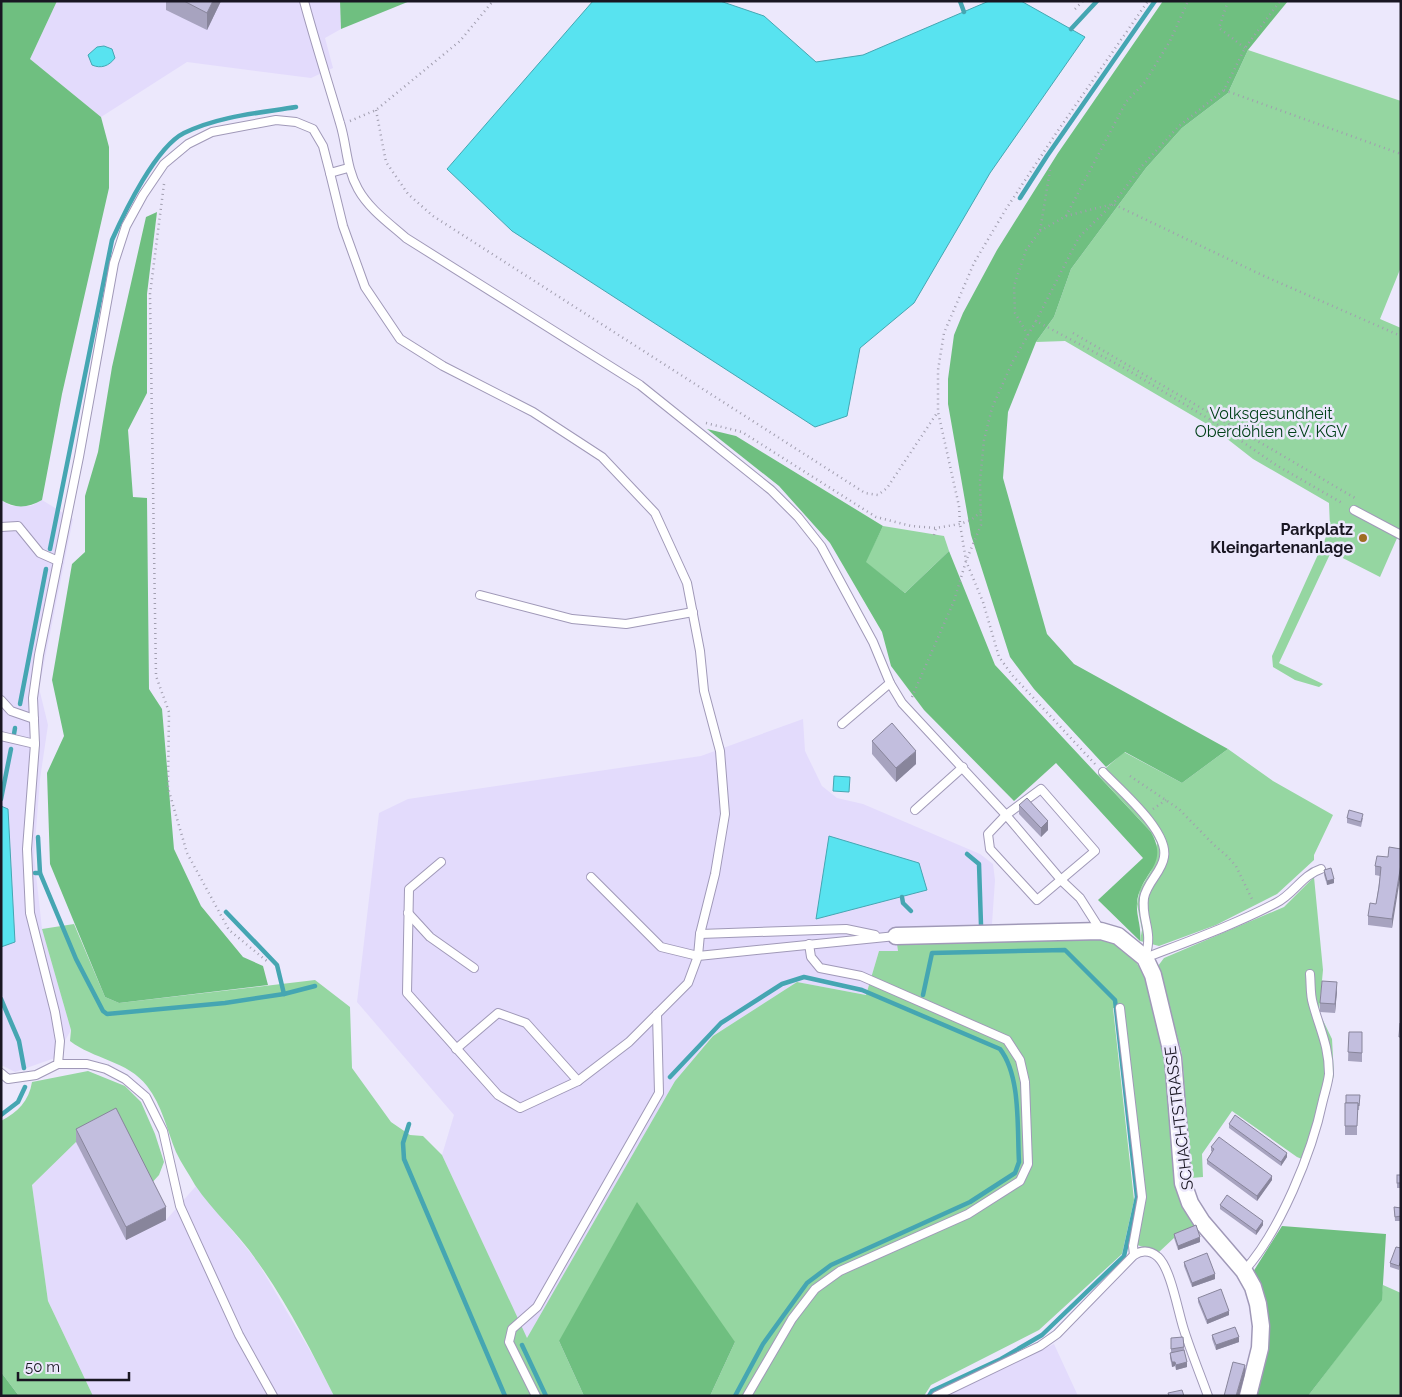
<svg xmlns="http://www.w3.org/2000/svg" width="1402" height="1397" font-family="Raleway,sans-serif">
	<style>
		.built { fill: #e3dbfc }
		.green { fill: #95d6a1 }
		.forest { fill: #6fbf80 }
		.water { fill: #58e3f0; stroke: #45a6b2 }
		.lines { fill: none; stroke-linecap: round; stroke-linejoin: round }
		.stream { stroke: #45a6b2; stroke-width: 4.5 }
		.service-casing { stroke: #a099b8; stroke-width: 10 }
		.minor-casing { stroke: #a099b8; stroke-width: 19 }
		.path { stroke: #a19eaf; stroke-width: 2.5; stroke-dasharray: 1 4; stroke-linecap: butt }
		.service { stroke: #fff; stroke-width: 8 }
		.minor { stroke: #fff; stroke-width: 16 }
		.wall { fill: #a7a3bf }
		.shaded-wall { fill: #88859b }
		.building { fill: #c2bede; stroke: #88859b }
		.poi-dot { fill: #9f6c22; stroke: #ece8fc; stroke-width: 2 }
		.labels { text-anchor: middle; dominant-baseline: central; stroke-width: 5; stroke-linejoin: round; paint-order: stroke }
		.park-label { font-size: 16px; fill: #024119; stroke: #ece8fc }
		.poi-label { font-size: 16px; font-weight: bold; fill: #191622; stroke: #ece8fc; text-anchor: end }
		.street-label { font-size: 16px; fill: #191622; stroke: #ece8fc }
	</style>
	<rect width="100%" height="100%" fill="#ece8fc"/>
	<g class="built">
		<path d="M57,1H340L341,29L325,38L333,68L311,78L187,62L101,117L30,59Z"/>
		<path d="M1,500L11,506H31L42,500L73,519L39,688L48,725L40,779L34,856L42,929L71,1030L55,1058L15,1072L1,1065Z"/>
		<path d="M803,719L805,751L822,786L837,798L863,804L980,854L993,864L995,880L992,924L895,927L898,951H879L866,995L797,982L713,1036L675,1081L527,1339L442,1155L454,1115L357,1002L379,813L408,799L701,756Z"/>
		<path d="M76,1142L166,1220L196,1186L257,1261L315,1359L334,1396H93L48,1301L32,1185Z"/>
		<path d="M1054,1344L1078,1396H946Z"/>
	</g>
	<g class="green">
		<path d="M1248,50L1401,101V267L1380,319L1401,328V529L1380,577L1331,552L1279,663L1323,684L1319,687L1295,680L1273,667L1272,656L1330,528L1329,503L1253,459L1212,427L1065,341L1036,342L1054,317L1071,269L1146,168L1182,128L1228,93Z"/>
		<path d="M883,526L944,536L949,551L905,593L865,562Z"/>
		<path d="M1228,749L1273,781L1333,815L1314,855V860L1277,894L1216,925L1159,946L1140,941L1142,930L1137,904L1140,889L1151,871L1157,843L1151,832L1098,775L1124,752L1182,783Z"/>
		<path d="M1314,877L1323,970L1319,1012L1332,1039L1334,1075L1316,1143L1309,1162L1297,1157L1232,1111L1202,1154L1203,1177L1191,1178L1182,1054L1158,966L1164,958L1284,907Z"/>
		<path d="M74,924L105,997L119,1003L315,980L350,1007L352,1068L391,1122L410,1135L423,1136L442,1155L527,1338L675,1081L713,1036L797,982L866,995L879,951H898L897,944L1100,939L1113,942L1133,957L1146,978L1164,1048L1180,1199L1196,1230L1174,1238L1159,1252L1137,1245L1146,1197L1124,1008H1113L1134,1200L1122,1254L1039,1330L931,1385L924,1396H710L735,1342L559,1341L584,1396H334C312,1352 286,1301 257,1261C239,1234 213,1212 195,1185C189,1174 181,1163 176,1152C167,1130 162,1105 147,1086C128,1061 93,1059 70,1041L71,1030L42,929Z"/>
		<path d="M88,1071L125,1086L141,1102L155,1134L164,1162L159,1175L149,1186L116,1122L76,1142L32,1185L48,1301L93,1396H19L1,1372V1121C18,1112 29,1101 32,1082Z"/>
		<path d="M1383,1285L1401,1293V1396H1308L1381,1300Z"/>
	</g>
	<g class="forest">
		<path d="M1,1H57L30,59L101,117L109,147V188L62,394L42,500C28,508 15,509 1,500Z"/>
		<path d="M340,1H410L341,29Z"/>
		<path d="M1163,1H1288L1248,50L1228,93L1182,128L1146,168L1071,269L1054,317L1036,342L1008,412L1003,478L1047,634L1074,664L1228,749L1182,783L1125,752L1106,767L1034,689L1010,657L971,535L948,404V379L954,335L963,313L997,250L1058,153Z"/>
		<path d="M157,212L147,294V393L128,430L133,497L147,498L149,689L162,709L174,849L201,906L243,957L263,966L268,985L119,1003L105,997L50,864L47,773L64,736L52,680L72,564L85,552V496L98,452L112,367L146,217Z"/>
		<path d="M707,429L736,436L883,526L866,562L905,593L949,551L995,665L1151,832C1170,866 1140,872 1137,903C1136,916 1142,928 1140,941L1098,900L1143,858L1056,763L1014,801L924,710L891,666L882,632L830,543L779,486Z"/>
		<path d="M637,1202L735,1342L710,1396H584L559,1341Z"/>
		<path d="M1282,1226L1386,1234L1382,1300L1308,1396H1257C1267,1352 1277,1313 1253,1272Z"/>
		<path d="M1,1372L19,1396H1Z"/>
	</g>
	<g class="water">
		<path d="M593,1H720L764,16L816,62L863,55L989,1H1021L1085,37L990,173L914,303L860,348L847,416L815,427L512,231L447,169Z"/>
		<path d="M104,46L112,49L115,58C109,66 101,69 92,65L88,55L97,47Z"/>
		<path d="M834,776L850,777L849,792L833,791Z"/>
		<path d="M1,806L8,809L15,942L1,947Z"/>
		<path d="M829,836L919,863L927,890L816,919Z"/>
	</g>
	<g class="lines">
		<g class="stream">
			<path d="M960,1L964,12"/>
			<path d="M1071,29L1097,1"/>
			<path d="M1020,198L1047,156L1155,1"/>
			<path d="M50,549L112,240C125,211 156,147 184,133C219,116 259,113 296,107"/>
			<path d="M20,704L46,569"/>
			<path d="M14,734L15,728"/>
			<path d="M1,799L11,749"/>
			<path d="M38,837L40,873"/>
			<path d="M967,854L979,864L981,925"/>
			<path d="M35,873H40L76,959L103,1011L107,1014L225,1003L284,994L315,986"/>
			<path d="M902,897L903,903L911,911"/>
			<path d="M226,912L277,965L284,994"/>
			<path d="M923,995L932,953L1065,950L1115,1000L1137,1197L1124,1256L1042,1335L1001,1359L932,1391L929,1396"/>
			<path d="M1,999L19,1041L24,1068"/>
			<path d="M670,1077L721,1023L782,984L804,977L862,990L1000,1049C1021,1076 1017,1128 1019,1162L1015,1173L970,1202L831,1265L807,1283L763,1344L735,1396"/>
			<path d="M1,1115L18,1102L25,1087"/>
			<path d="M409,1124L403,1143L404,1159L505,1396"/>
			<path d="M522,1345L546,1396"/>
		</g>
		<g class="service-casing">
			<g id="service">
				<path d="M304,1C315,42 328,82 340,123C347,145 346,168 358,189C369,209 389,223 406,238L640,385L771,490L798,517L821,546L873,642L890,683L902,703L1006,815L1062,881L1080,898L1101,931"/>
				<path d="M330,173L343,226L365,287L400,339L443,366L533,412L602,457L655,513L687,583L700,651L704,691L720,751L725,814L715,874L700,934L698,956L661,947L591,877"/>
				<path d="M1354,510L1401,535"/>
				<path d="M1,527L18,526L40,553L58,561"/>
				<path d="M480,595L572,619L626,624L693,612"/>
				<path d="M1,700L11,711L34,719"/>
				<path d="M842,724L890,683"/>
				<path d="M1,736L35,744"/>
				<path d="M1103,772C1120,790 1169,831 1164,857C1162,872 1147,882 1144,898C1141,921 1154,930 1145,958"/>
				<path d="M1041,789L1095,851L1037,900L990,849L988,834L1006,815Z"/>
				<path d="M915,810L963,767"/>
				<path d="M441,862L409,889L407,993L498,1095L520,1108L578,1081L629,1042L688,983L698,956L896,936"/>
				<path d="M408,913L430,937L474,968"/>
				<path d="M700,934L846,929L875,935"/>
				<path d="M1145,958C1189,941 1234,925 1276,903C1294,894 1302,875 1321,869"/>
				<path d="M1120,1008L1142,1197L1133,1246L1134,1255"/>
				<path d="M456,1049L498,1013L526,1023L578,1081"/>
				<path d="M58,1064H87L106,1069L125,1079L146,1097L163,1131L180,1206L239,1335L273,1396"/>
				<path d="M1,1073L8,1079L36,1075L58,1064L60,1041L55,1012L30,913L27,849L35,744L33,698L39,655L79,457L114,263L126,226L143,195L164,164L188,144L212,132L276,120L296,122L313,129L323,146L330,173L348,168"/>
				<path d="M1244,1271C1280,1231 1312,1153 1323,1100C1325,1092 1328,1083 1329,1074C1329,1046 1320,1030 1313,1004C1310,995 1311,984 1310,974"/>
				<path d="M536,1396L509,1342L512,1329L537,1307L659,1093L657,1014"/>
				<path d="M747,1396L792,1319L815,1289L840,1271L968,1214L1020,1181L1028,1164L1025,1082L1020,1060L1007,1040L861,976L820,968L811,957L809,944"/>
				<path d="M936,1396L1040,1346L1057,1334L1134,1255C1142,1250 1150,1250 1158,1257C1171,1269 1178,1312 1184,1330C1191,1352 1200,1374 1208,1396"/>
			</g>
		</g>
		<g class="minor-casing">
			<path id="minor" d="M896,936L1101,931L1118,936L1145,958L1153,975L1173,1058L1183,1183L1190,1203L1202,1222L1244,1271L1253,1287L1258,1304L1261,1326L1260,1348L1248,1396"/>
		</g>
		<g class="path">
			<path d="M1228,1L1219,28L1245,48"/>
			<path d="M1075,9L1083,1"/>
			<path d="M1224,90L1401,154"/>
			<path d="M376,110L386,162L408,194L433,216L865,493L878,495L887,488L937,413"/>
			<path d="M350,121L376,110L460,41L493,1"/>
			<path d="M164,184L150,294L156,676L169,712L168,788L187,853L229,930L268,962"/>
			<path d="M1066,216L1126,102L1145,82L1170,41L1188,1"/>
			<path d="M1040,231L1066,216L1113,204L1264,276L1401,336"/>
			<path d="M1036,321L1079,237L1113,204L1141,167L1179,126L1224,90L1245,48L1280,1"/>
			<path d="M1073,333L1355,498"/>
			<path d="M1028,335L1015,313L1014,286L1026,250L1040,231L1050,170"/>
			<path d="M706,423L742,432L876,517L911,526L936,528L960,524L971,520L982,511"/>
			<path d="M934,535L936,528"/>
			<path d="M912,697L954,601L966,561L981,525L980,481L984,440L992,408L1012,363L1036,321L1126,369L1214,422L1276,465L1344,504"/>
			<path d="M1095,764L1013,676L999,657L983,602L966,561L960,524L959,506L938,412V370L944,333L974,263L1006,209L1059,129L1148,1"/>
			<path d="M1130,776L1179,809L1214,845L1226,855L1236,866L1253,901"/>
			<path d="M1153,809L1166,800"/>
		</g>
		<use href="#service" class="service"/>
		<use href="#minor" class="minor"/>
	</g>
	<g class="wall">
		<path d="M166,1H221L207,30L166,10Z"/>
		<path d="M872,741L916,764L896,782L872,754Z"/>
		<path d="M1019,805L1048,830L1041,837L1019,814Z"/>
		<path d="M1347,818H1363L1361,827L1347,823Z"/>
		<path d="M1401,849L1392,928L1368,925V916L1376,904L1380,876L1375,875V866Z"/>
		<path d="M1324,870L1334,883L1327,885L1324,875Z"/>
		<path d="M1337,991L1335,1013L1320,1012V1003Z"/>
		<path d="M1349,1032H1362V1062L1348,1061Z"/>
		<path d="M1360,1095L1359,1110H1357V1135H1345V1103Z"/>
		<path d="M1229,1124L1287,1157L1281,1166L1229,1128Z"/>
		<path d="M76,1129L166,1220L126,1240L76,1142Z"/>
		<path d="M1211,1147L1272,1180L1257,1201L1207,1164V1160L1212,1152L1211,1151Z"/>
		<rect x="1397" y="1175" width="4" height="13"/>
		<path d="M1220,1205L1263,1225L1256,1235L1220,1209Z"/>
		<path d="M1394,1207L1401,1208V1221H1395Z"/>
		<path d="M1174,1234L1200,1242L1178,1250L1174,1238Z"/>
		<path d="M1401,1248L1399,1270L1390,1267V1263Z"/>
		<path d="M1184,1262L1215,1279L1192,1287L1184,1266Z"/>
		<path d="M1198,1298L1229,1315L1207,1324L1198,1302Z"/>
		<path d="M1212,1335L1239,1342L1216,1350L1212,1339Z"/>
		<path d="M1171,1338L1184,1347L1187,1367L1176,1370L1175,1366L1172,1367L1170,1358V1353H1171Z"/>
	</g>
	<g class="shaded-wall">
		<path d="M213,1H221L207,30V13Z"/>
		<path d="M916,751V764L896,782V768Z"/>
		<path d="M1048,821V830L1041,837V828Z"/>
		<path d="M1401,864V873L1392,928V919Z"/>
		<path d="M1334,879V883L1327,885V881Z"/>
		<path d="M1337,982V991L1335,1013V1004Z"/>
		<path d="M1287,1153V1157L1281,1166V1162Z"/>
		<path d="M1272,1176V1180L1257,1201V1196Z"/>
		<path d="M166,1207V1220L126,1240V1227Z"/>
		<path d="M1263,1221V1225L1256,1235V1231Z"/>
		<path d="M1200,1237V1242L1178,1250V1246Z"/>
		<path d="M1215,1274V1279L1192,1287V1283Z"/>
		<path d="M1229,1311V1315L1207,1324V1320Z"/>
		<path d="M1239,1337V1342L1216,1350V1345Z"/>
		<path d="M1172,1362H1175V1366L1172,1367Z"/>
		<path d="M1187,1362V1367L1176,1370V1365Z"/>
		<path d="M1245,1365V1374L1239,1396H1236Z"/>
	</g>
	<g class="building">
		<path d="M184,1H213L207,13Z"/>
		<path d="M892,723L916,751L896,768L872,741Z"/>
		<path d="M1027,798L1048,821L1041,828L1019,805Z"/>
		<path d="M1349,810L1363,814L1361,822L1347,818Z"/>
		<path d="M1389,847L1401,849V864L1392,919L1368,916L1370,903L1376,904L1379,887L1381,867L1375,866L1377,856L1388,857Z"/>
		<path d="M1331,868L1334,879L1327,881L1324,870Z"/>
		<path d="M1322,981L1337,982L1335,1004L1320,1003Z"/>
		<path d="M1400,1023H1401V1037H1399Z"/>
		<path d="M1349,1032H1362V1053L1348,1052Z"/>
		<path d="M1346,1095H1360L1359,1106L1358,1105V1103H1346Z"/>
		<path d="M1345,1103H1358L1357,1126H1345Z"/>
		<path d="M116,1108L166,1207L126,1227L76,1129Z"/>
		<path d="M1235,1115L1287,1153L1281,1162L1229,1124Z"/>
		<path d="M1219,1137L1272,1176L1257,1196L1207,1160L1214,1149L1211,1147Z"/>
		<rect x="1397" y="1175" width="4" height="8"/>
		<path d="M1227,1195L1263,1221L1256,1231L1220,1205Z"/>
		<path d="M1394,1207L1401,1208V1216L1395,1217Z"/>
		<path d="M1196,1225L1200,1237L1178,1246L1174,1234Z"/>
		<path d="M1396,1247L1401,1248V1260L1399,1266L1390,1263Z"/>
		<path d="M1207,1253L1215,1274L1192,1283L1184,1262Z"/>
		<path d="M1221,1289L1229,1311L1207,1320L1198,1298Z"/>
		<path d="M1235,1327L1239,1337L1216,1345L1212,1335Z"/>
		<path d="M1183,1337L1184,1347L1171,1349V1338Z"/>
		<path d="M1184,1350L1187,1362L1176,1365L1175,1362H1172L1170,1353Z"/>
		<path d="M1233,1362L1245,1365L1236,1396H1224Z"/>
		<path d="M1182,1390L1184,1396H1169L1168,1393Z"/>
	</g>
	<circle class="poi-dot" cx="1363" cy="538" r="5"/>
	<g class="labels">
		<g class="park-label">
			<text x="1271" y="413">Volksgesundheit<tspan x="1271" dy="18">Oberdöhlen e.V. KGV</tspan></text>
		</g>
		<g class="poi-label">
			<text x="1353" y="529">Parkplatz<tspan x="1353" dy="18">Kleingartenanlage</tspan></text>
		</g>
		<g class="street-label">
			<text transform="translate(1179 1118) rotate(-97)">SCHACHTSTRASSE</text>
		</g>
	</g>
	<rect width="1402" height="1397" fill="none" stroke="#191622" stroke-width="5"/>
	<path d="M18 1372v8h111v-8" fill="none" stroke="#191622" stroke-width="2.5"/>
	<text x="25" y="1372" font-size="15" fill="#191622" stroke="#ece8fc" stroke-width="4" paint-order="stroke">50 m</text>
</svg>
